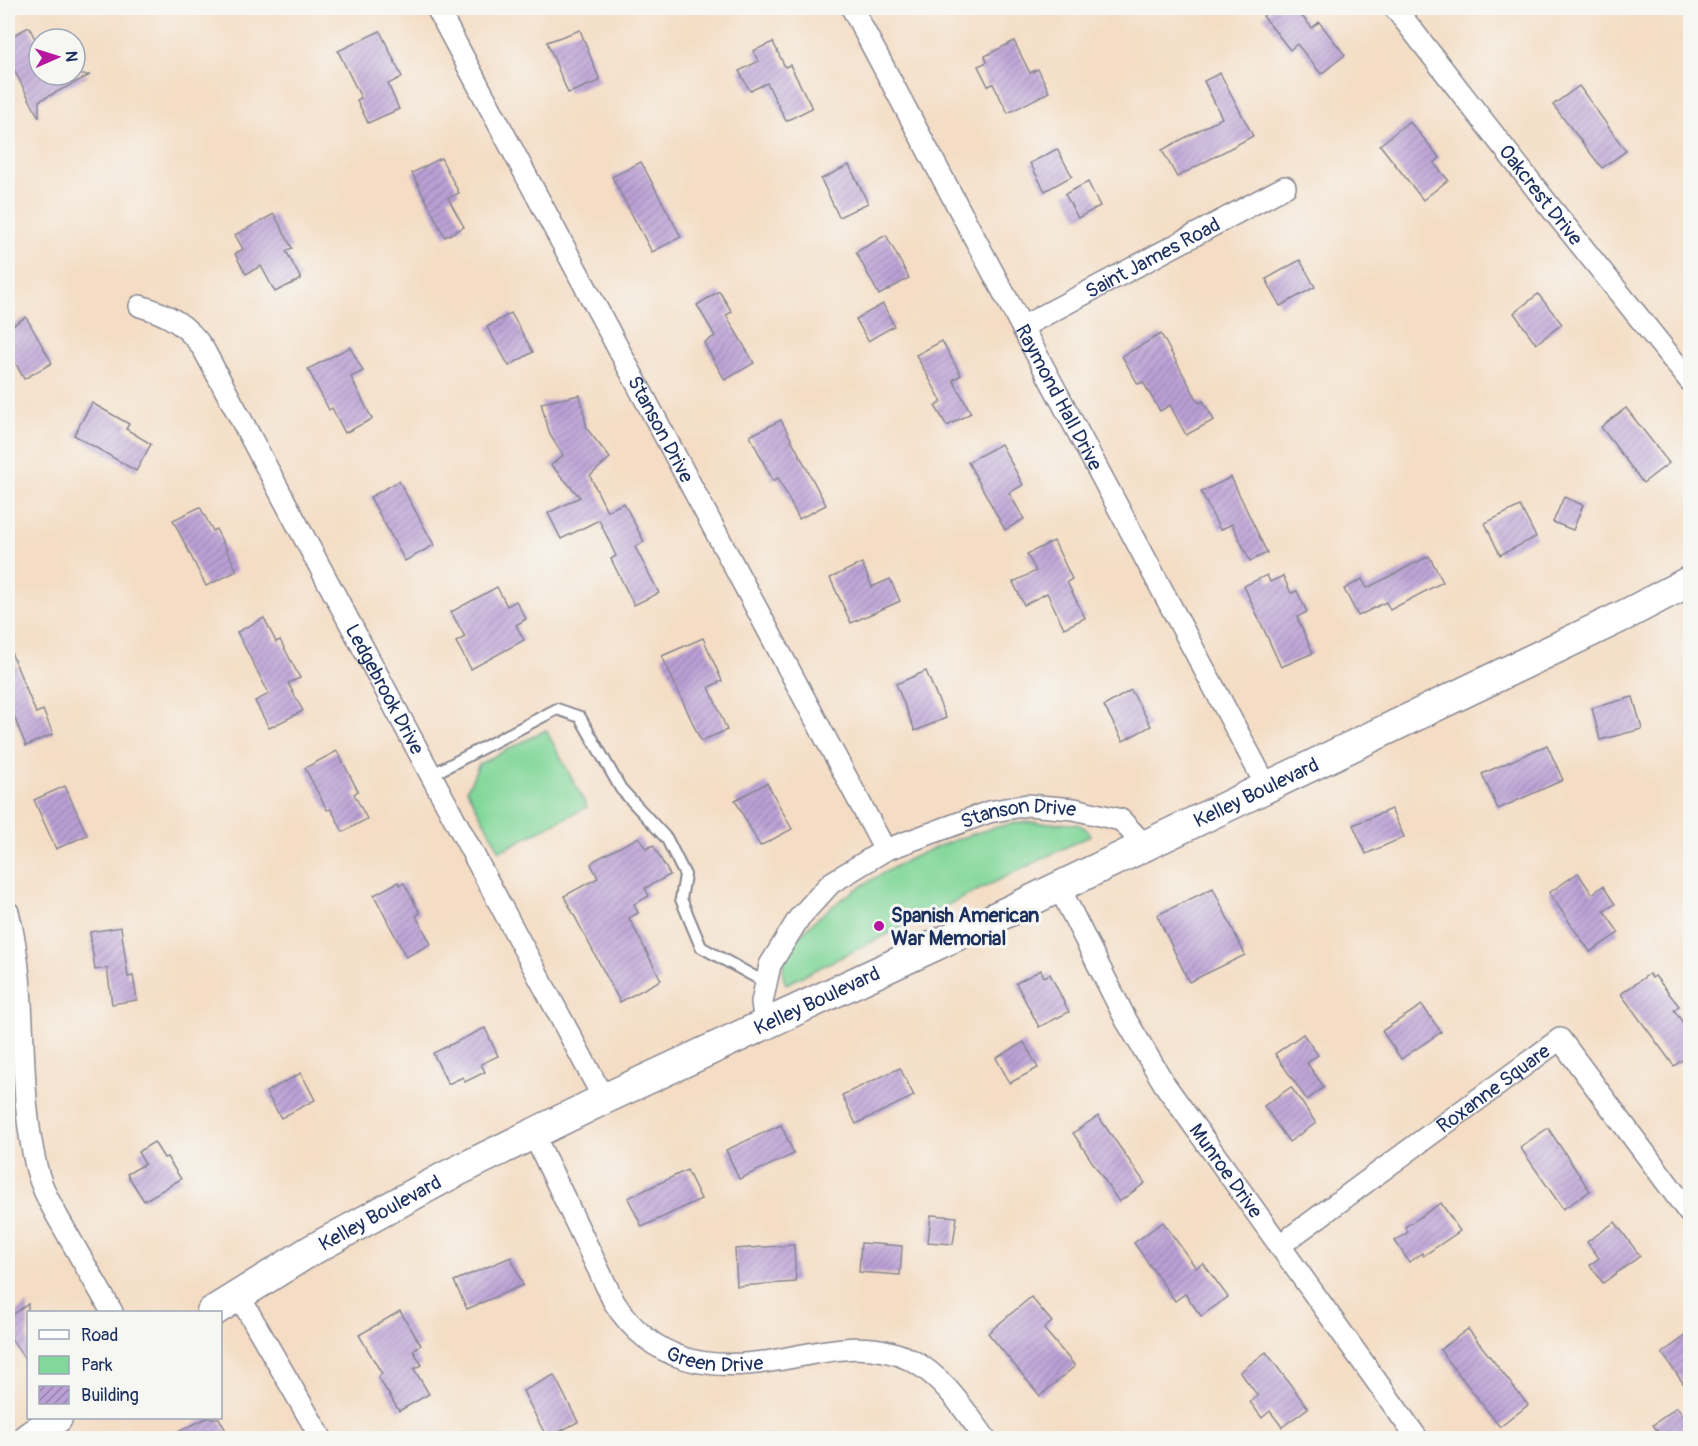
<svg xmlns="http://www.w3.org/2000/svg" width="1698" height="1446" font-family="Pangolin,sans-serif">
	<style>
		.green { fill: #82d79a; stroke: #4e837c; stroke-width: 1.5 }
		.building { fill: url(#building-hatch) }
		.lines { fill: none; stroke-linecap: round; stroke-linejoin: round }
		.service-casing { stroke: #888691; stroke-width: 14 }
		.minor-casing { stroke: #888691; stroke-width: 24 }
		.secondary-casing { stroke: #888691; stroke-width: 33 }
		.service { stroke: #fff; stroke-width: 10 }
		.minor { stroke: #fff; stroke-width: 21 }
		.secondary { stroke: #fff; stroke-width: 30 }
		.poi-dot { fill: #b5179e; stroke: #f6f6f2; stroke-width: 2 }
		.labels { text-anchor: middle; dominant-baseline: central; stroke-width: 6; stroke-linejoin: round; paint-order: stroke }
		.street-label { font-size: 20px; fill: #1b2f5e; stroke: #f6f6f2 }
		.poi-label { font-size: 20px; font-weight: bold; fill: #1b2f5e; stroke: #f6f6f2; text-anchor: start }
	</style>
	<defs>
		<pattern id="building-hatch" width="6" height="6" patternUnits="userSpaceOnUse" patternTransform="scale(1.5)"><rect width="6" height="6" fill="#bba0d5"/><path d="M-1 1l2-2M0 6l6-6M5 7l2-2" fill="none" stroke="#9783b0"/></pattern>
	</defs>
	<rect width="100%" height="100%" fill="#f6f6f2"/>
	<filter id="ink" filterUnits="userSpaceOnUse"><feTurbulence type="fractalNoise" baseFrequency=".0167" numOctaves="2"/><feDisplacementMap in="SourceGraphic" scale="12" xChannelSelector="R" yChannelSelector="G"/><feConvolveMatrix kernelMatrix="1 2 1 2 8 2 1 2 1" color-interpolation-filters="sRGB"/></filter>
	<filter id="wash" filterUnits="userSpaceOnUse"><feTurbulence type="fractalNoise" baseFrequency=".008" numOctaves="4" result="noise"/><feDisplacementMap in="SourceGraphic" scale="24" xChannelSelector="R" yChannelSelector="G"/><feGaussianBlur stdDeviation="1.35" result="paint"/><feColorMatrix in="noise" values="0 0 0 0 0 0 0 0 0 0 0 0 0 0 0 0 0 1.4 0 .05"/><feComposite in="paint" operator="in"/></filter>
	<g filter="url(#wash)">
		<rect width="100%" height="100%" fill="#f4ddc4"/>
		<g class="green">
			<path d="M546,730L587,807L500,851L467,790L479,764Z"/>
			<path d="M1020,822L1077,824L1085,828L1091,835L786,984C761,936 893,865 927,851C958,838 988,828 1020,822Z"/>
		</g>
		<g id="blocks">
			<g class="building">
				<path d="M1273,8H1295L1312,28L1319,22L1345,55L1321,74L1297,44L1290,50L1263,16Z"/>
				<path d="M29,27L39,47V75H90L39,101V118L8,58V38Z"/>
				<path d="M580,30L600,81L568,93L547,42Z"/>
				<path d="M380,31L402,77L388,84L399,109L368,123L357,100L361,98L338,51Z"/>
				<path d="M1014,41L1030,73L1038,69L1049,92L1008,113L993,84L988,86L978,66L987,62L985,56Z"/>
				<path d="M773,42L785,67L790,65L812,108L786,121L767,83L750,91L739,71L759,61L753,51Z"/>
				<path d="M1220,73L1253,136L1177,177L1162,150L1222,118L1204,81Z"/>
				<path d="M1579,86L1626,151L1602,168L1553,105Z"/>
				<path d="M1409,121L1440,158L1434,163L1448,180L1423,200L1380,145Z"/>
				<path d="M1057,149L1072,176L1045,191L1030,163Z"/>
				<path d="M441,158L459,193L448,198L464,227L445,237L412,173Z"/>
				<path d="M641,162L681,237L652,252L612,177Z"/>
				<path d="M849,165L868,203L839,217L821,179Z"/>
				<path d="M1088,182L1100,206L1078,218L1065,194Z"/>
				<path d="M274,214L292,248L286,251L301,279L275,292L261,266L246,274L235,254L243,249L235,235Z"/>
				<path d="M886,235L909,278L879,295L856,252Z"/>
				<path d="M1300,260L1315,287L1280,306L1266,279Z"/>
				<path d="M719,291L732,312L726,315L754,363L725,380L704,343L715,336L697,305Z"/>
				<path d="M1538,294L1562,324L1536,344L1514,313Z"/>
				<path d="M883,304L894,326L868,341L856,319Z"/>
				<path d="M511,313L533,352L509,366L487,327Z"/>
				<path d="M26,317L52,363L24,379L8,349V328Z"/>
				<path d="M1161,334L1199,403L1203,401L1214,420L1186,435L1170,405L1160,411L1143,382L1138,384L1122,356Z"/>
				<path d="M942,341L961,375L953,380L971,413L947,426L935,406L942,402L916,355Z"/>
				<path d="M350,347L363,371L351,377L372,419L345,433L332,408L329,410L308,369Z"/>
				<path d="M580,395L587,429L610,458L590,476L607,511L624,503L644,542L635,547L659,593L634,605L611,559L616,556L599,520L561,539L548,513L580,497L551,465L563,455L550,435L541,403Z"/>
				<path d="M92,403L129,424L126,429L151,444L136,471L74,435Z"/>
				<path d="M1626,408L1669,463L1643,483L1601,427Z"/>
				<path d="M781,420L826,505L799,519L778,478L773,481L750,436Z"/>
				<path d="M1001,444L1023,485L1009,493L1024,519L1005,530L968,462Z"/>
				<path d="M1231,477L1267,553L1250,561L1232,524L1220,530L1201,492Z"/>
				<path d="M399,481L434,545L405,561L370,497Z"/>
				<path d="M1564,497L1583,505L1573,530L1553,522Z"/>
				<path d="M1520,506L1536,537L1500,555L1485,523Z"/>
				<path d="M200,507L213,531L216,529L237,571L206,586L173,520Z"/>
				<path d="M1054,541L1072,579L1067,582L1085,618L1064,628L1047,593L1024,605L1013,582L1036,571L1027,554Z"/>
				<path d="M1429,556L1443,582L1390,610L1386,602L1358,616L1344,589L1362,579L1367,588Z"/>
				<path d="M862,563L872,587L890,579L900,601L851,623L830,578Z"/>
				<path d="M1267,575L1270,582L1283,576L1291,593L1297,591L1307,612L1297,617L1313,653L1281,667L1244,586Z"/>
				<path d="M497,587L507,606L516,601L526,619L516,625L524,640L471,669L456,642L465,637L451,612Z"/>
				<path d="M264,618L276,642L280,640L300,678L288,683L303,711L269,728L255,701L269,694L237,632Z"/>
				<path d="M703,638L722,681L709,687L727,730L701,741L662,656Z"/>
				<path d="M8,645L36,713L43,710L53,734L26,746L8,702Z"/>
				<path d="M926,671L946,718L915,731L896,684Z"/>
				<path d="M1131,690L1151,726L1123,741L1104,706Z"/>
				<path d="M1633,697L1642,729L1600,740L1592,708Z"/>
				<path d="M1547,745L1563,780L1498,809L1482,774Z"/>
				<path d="M337,751L358,791L354,794L367,819L343,832L331,809L327,810L305,768Z"/>
				<path d="M767,783L792,829L760,846L735,800Z"/>
				<path d="M65,786L87,835L56,849L34,800Z"/>
				<path d="M1391,809L1404,837L1366,854L1353,825Z"/>
				<path d="M639,837L646,849L653,845L670,875L645,888L649,896L634,904L638,913L629,918L661,980L620,1002L564,896L598,878L591,864L595,860Z"/>
				<path d="M1578,873L1592,894L1603,886L1615,904L1604,911L1619,933L1590,952L1549,893Z"/>
				<path d="M398,882L400,885L404,883L420,913L416,916L431,944L406,957L374,895Z"/>
				<path d="M1213,888L1245,955L1189,982L1157,915Z"/>
				<path d="M121,927L128,977L133,976L137,1000L112,1004L107,968L95,970L90,932Z"/>
				<path d="M1041,970L1044,977L1050,974L1069,1012L1039,1027L1016,983Z"/>
				<path d="M1649,974L1652,978L1655,976L1679,1006L1674,1010L1690,1033V1054L1674,1066L1621,994Z"/>
				<path d="M1422,1005L1441,1032L1401,1059L1382,1031Z"/>
				<path d="M485,1028L498,1056L481,1064L485,1072L465,1082L463,1077L448,1084L433,1053Z"/>
				<path d="M1303,1034L1318,1055L1307,1063L1324,1087L1307,1100L1275,1054Z"/>
				<path d="M1024,1042L1038,1068L1010,1083L996,1058Z"/>
				<path d="M900,1068L914,1096L856,1124L842,1095Z"/>
				<path d="M301,1073L315,1100L281,1118L266,1092Z"/>
				<path d="M1291,1087L1316,1123L1289,1142L1264,1106Z"/>
				<path d="M1098,1116L1145,1183L1119,1202L1073,1133Z"/>
				<path d="M781,1125L794,1154L739,1179L726,1150Z"/>
				<path d="M1548,1128L1590,1191L1563,1209L1520,1147Z"/>
				<path d="M154,1142L164,1158L167,1157L181,1179L144,1201L127,1174L145,1164L138,1152Z"/>
				<path d="M687,1170L701,1199L642,1227L628,1198Z"/>
				<path d="M1441,1203L1460,1231L1423,1256L1422,1253L1409,1262L1395,1241L1408,1232L1405,1227Z"/>
				<path d="M931,1215L957,1217L953,1244L928,1242Z"/>
				<path d="M1163,1222L1196,1268L1203,1263L1228,1297L1201,1316L1185,1294L1175,1301L1134,1243Z"/>
				<path d="M1615,1222L1640,1256L1603,1283L1590,1265L1599,1258L1587,1242Z"/>
				<path d="M861,1243L902,1246L900,1275L859,1272Z"/>
				<path d="M794,1245L796,1282L737,1286L735,1249Z"/>
				<path d="M511,1257L523,1285L467,1309L454,1281Z"/>
				<path d="M1031,1297L1052,1322L1044,1329L1075,1366L1040,1396L988,1333Z"/>
				<path d="M28,1304V1364L8,1334V1318Z"/>
				<path d="M400,1311L421,1345L413,1350L422,1365L414,1369L429,1394L399,1411L378,1377L382,1374L359,1335Z"/>
				<path d="M1468,1329L1528,1405L1500,1427L1440,1350Z"/>
				<path d="M1690,1333V1393L1662,1353Z"/>
				<path d="M1266,1352L1308,1408L1282,1427L1270,1411L1262,1418L1250,1402L1258,1396L1240,1372Z"/>
				<path d="M554,1375L578,1422L547,1438L523,1391Z"/>
				<path d="M1677,1407L1690,1424V1431L1681,1438H1663L1653,1425Z"/>
				<path d="M207,1418H219L230,1438H165Z"/>
			</g>
		</g>
	</g>
	<g filter="url(#ink)">
		<use href="#blocks" fill-opacity="0" stroke="#888691" stroke-width="1.5"/>
		<g class="lines">
			<g class="service-casing">
				<path id="service" d="M431,775L557,709L580,717L621,789L667,839L685,875L681,899L701,947L766,983"/>
			</g>
			<g class="minor-casing">
				<g id="minor">
					<path id="s1" d="M437,8L885,850"/>
					<path id="s2" d="M852,8L1267,787"/>
					<path id="s3" d="M1395,8L1551,208L1690,381"/>
					<path id="s4" d="M140,306C168,314 188,325 204,350L604,1099"/>
					<path id="s5" d="M1022,327L1285,187"/>
					<path id="s6" d="M1059,887L1126,1020L1165,1085L1417,1438"/>
					<path d="M8,912C30,995 16,1083 36,1166C42,1192 56,1214 69,1237C83,1262 98,1287 112,1312"/>
					<path id="s7" d="M765,1026L762,1002L770,965L799,918L831,883L885,850L989,812L1027,805L1074,809L1121,820L1145,846"/>
					<path id="s8" d="M534,1135L614,1302C653,1363 709,1372 777,1360C823,1352 867,1338 911,1360C943,1376 965,1411 985,1438"/>
					<path id="s9" d="M1279,1246L1560,1039L1690,1214"/>
					<path d="M239,1296L321,1438"/>
				</g>
			</g>
			<g class="secondary-casing">
				<g id="secondary">
					<path id="s10" d="M212,1312L310,1251L447,1176L604,1099L1007,912L1627,614L1690,581"/>
					<path d="M28,1438L57,1418"/>
				</g>
			</g>
			<use href="#service" class="service"/>
			<use href="#minor" class="minor"/>
			<use href="#secondary" class="secondary"/>
		</g>
	</g>
	<circle class="poi-dot" cx="879" cy="926" r="6"/>
	<g class="labels">
		<g class="street-label">
			<text stroke="none"><textPath href="#s3" startOffset="237">Oakcrest Drive</textPath></text>
			<text stroke="none"><textPath href="#s5" startOffset="148">Saint James Road</textPath></text>
			<text stroke="none"><textPath href="#s2" startOffset="441">Raymond Hall Drive</textPath></text>
			<text stroke="none"><textPath href="#s1" startOffset="477">Stanson Drive</textPath></text>
			<text stroke="none"><textPath href="#s4" startOffset="464">Ledgebrook Drive</textPath></text>
			<text stroke="none"><textPath href="#s10" startOffset="1167">Kelley Boulevard</textPath></text>
			<text stroke="none"><textPath href="#s7" startOffset="368">Stanson Drive</textPath></text>
			<text stroke="none"><textPath href="#s10" startOffset="681">Kelley Boulevard</textPath></text>
			<text stroke="none"><textPath href="#s9" startOffset="266">Roxanne Square</textPath></text>
			<text stroke="none"><textPath href="#s6" startOffset="330">Munroe Drive</textPath></text>
			<text stroke="none"><textPath href="#s10" startOffset="195">Kelley Boulevard</textPath></text>
			<text stroke="none"><textPath href="#s8" startOffset="308">Green Drive</textPath></text>
		</g>
		<g class="poi-label">
			<text x="891" y="915">Spanish American<tspan x="891" dy="23">War Memorial</tspan></text>
		</g>
	</g>
	<rect width="1698" height="1446" fill="none" stroke="#f6f6f2" stroke-width="30"/>
	<rect x="27" y="1311" width="195" height="108" fill="#f6f6f2" stroke="#9ea6b7" stroke-width="1.5"/>
	<rect x="39" y="1330" width="30" height="9" fill="#ffffff" stroke="#9ea6b7" stroke-width="1.5"/>
	<text x="81" y="1341" font-size="18" fill="#1b2f5e">Road</text>
	<rect x="39" y="1356" width="30" height="18" fill="#82d79a" stroke="#9ea6b7" stroke-width="1.5"/>
	<text x="81" y="1371" font-size="18" fill="#1b2f5e">Park</text>
	<rect x="39" y="1386" width="30" height="18" fill="url(#building-hatch)" stroke="#9ea6b7" stroke-width="1.5"/>
	<text x="81" y="1401" font-size="18" fill="#1b2f5e">Building</text>
	<g transform="translate(57 57) rotate(87)"><circle r="28" fill="#f6f6f2" stroke="#9ea6b7" stroke-width="1.5"/>
	<path d="M0-4.5L10 22L0 15L-10 22Z" fill="#b5179e"/>
	<text y="-9" font-size="16" font-weight="bold" text-anchor="middle" fill="#1b2f5e">N</text>
	</g>
</svg>
